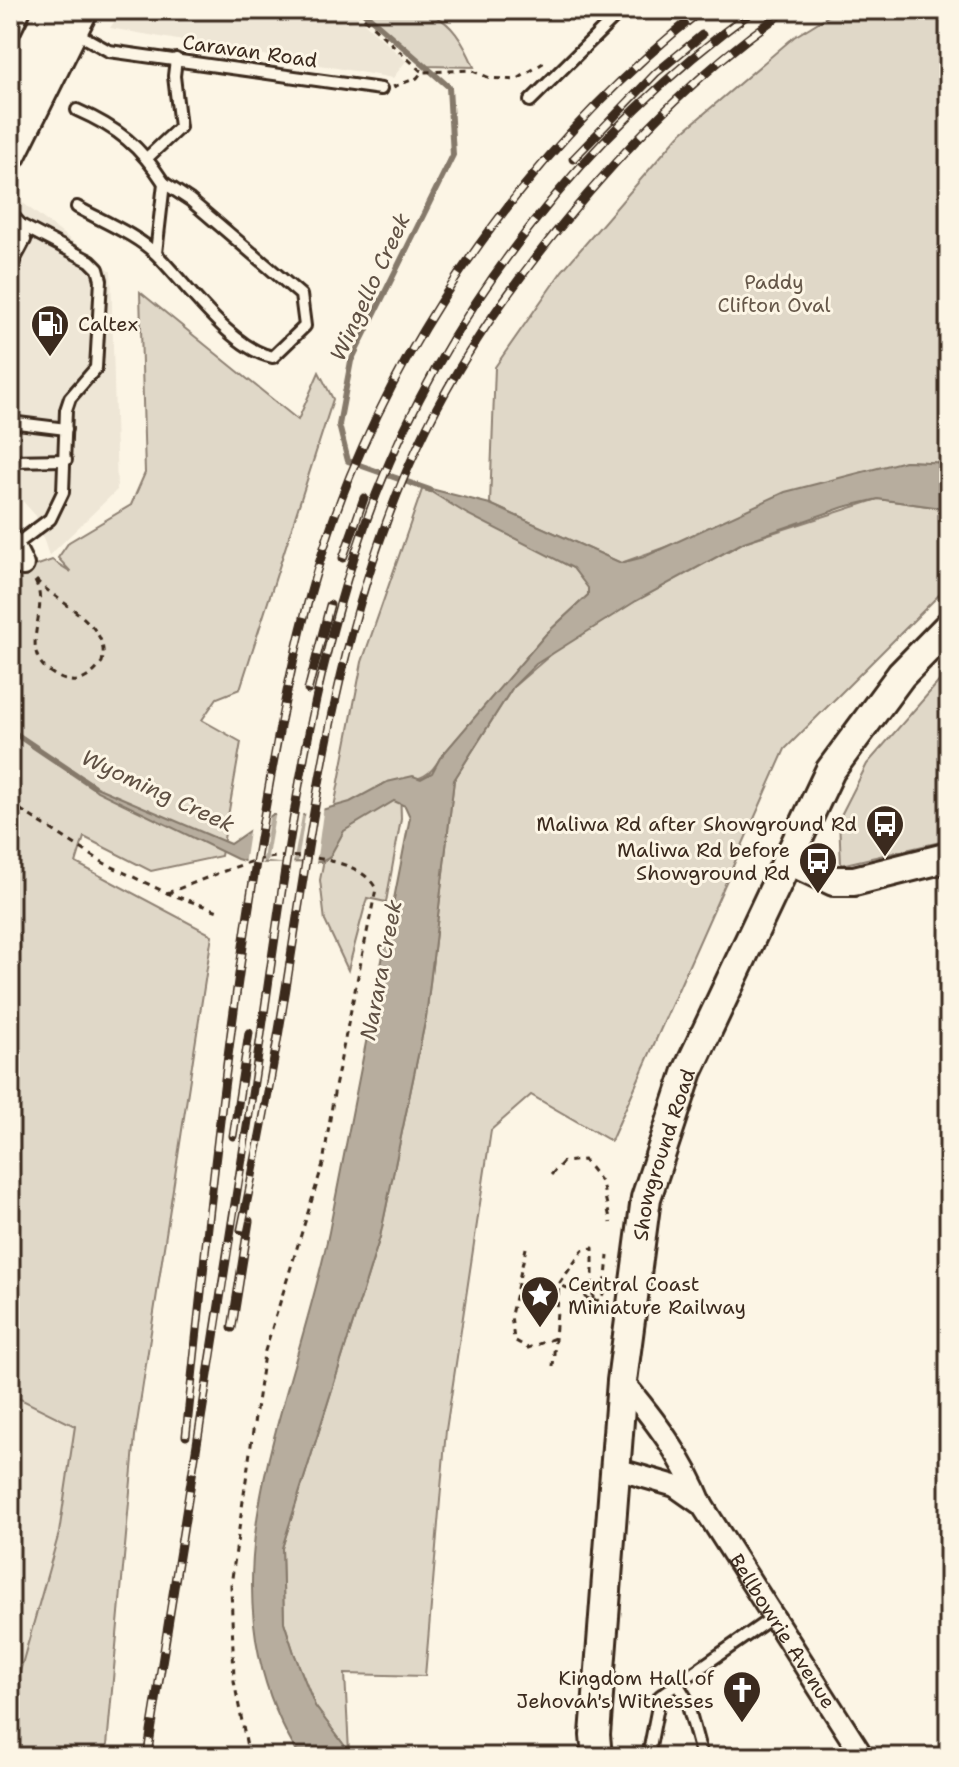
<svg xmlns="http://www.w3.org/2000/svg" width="959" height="1767" font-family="'Shantell Sans',sans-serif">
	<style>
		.built { fill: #eee6d6 }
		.green { fill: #e0d8c8; stroke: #8e8173; stroke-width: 2 }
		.water { fill: #b7ad9e; stroke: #85796b; stroke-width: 2 }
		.pier { fill: #fcf5e5 }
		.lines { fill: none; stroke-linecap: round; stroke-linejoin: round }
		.stream { stroke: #85796b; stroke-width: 6 }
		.lane-casing { stroke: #3b2a1e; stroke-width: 16 }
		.street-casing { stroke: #3b2a1e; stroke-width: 26 }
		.secondary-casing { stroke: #3b2a1e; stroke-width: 34 }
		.primary-casing { stroke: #3b2a1e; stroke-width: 36 }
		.path { stroke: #3b2a1e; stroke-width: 3; stroke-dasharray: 6 6; stroke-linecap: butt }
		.lane { stroke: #fcf5e5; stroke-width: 10 }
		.street { stroke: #fcf5e5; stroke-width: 20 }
		.secondary { stroke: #fcf5e5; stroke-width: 28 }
		.primary { stroke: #fcf5e5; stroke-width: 30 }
		.rail-casing { stroke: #3b2a1e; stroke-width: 9 }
		.rail { stroke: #fcf5e5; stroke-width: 6; stroke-dasharray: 18; stroke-linecap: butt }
		.labels { text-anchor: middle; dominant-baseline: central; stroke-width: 6; stroke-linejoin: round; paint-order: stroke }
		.street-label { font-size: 20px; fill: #3b2a1e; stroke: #fcf5e5 }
		.park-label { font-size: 20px; fill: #645648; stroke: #fcf5e5 }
		.poi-label { font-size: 20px; fill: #3b2a1e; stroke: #fcf5e5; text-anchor: end }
		.water-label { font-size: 22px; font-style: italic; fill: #605144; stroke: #fcf5e5 }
	</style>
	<rect width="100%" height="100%" fill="#fcf5e5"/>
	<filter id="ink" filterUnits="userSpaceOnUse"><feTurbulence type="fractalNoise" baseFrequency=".0125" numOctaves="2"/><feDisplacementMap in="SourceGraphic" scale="16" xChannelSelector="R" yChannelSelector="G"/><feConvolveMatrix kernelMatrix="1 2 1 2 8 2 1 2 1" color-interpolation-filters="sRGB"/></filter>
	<g filter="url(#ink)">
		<g class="built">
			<path d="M122,10H350L406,61L393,78L110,28Z"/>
			<path d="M19,200L111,271L117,490L49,556L36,516L10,487V216Z"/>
			<path d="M10,1394L75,1426L59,1533L10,1707Z"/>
		</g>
		<g class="green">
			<path d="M362,10C424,10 447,3 474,67L425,66Z"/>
			<path d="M838,10H949V463L905,461L621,563L490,504L495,367L562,271L679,135L794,37Z"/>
			<path d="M140,292L298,420L319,372L333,399L240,689L217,698L202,720L241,742L221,856L151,871L84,837L76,863L212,935L135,1436L106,1757H10V1707L59,1533L75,1426L10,1394V575L52,560L71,572L58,558L69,542L131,505L145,473Z"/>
			<path d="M423,487L573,568L588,587V595L546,634L440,758C430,777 421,779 400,782L401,819L386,902L367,898L348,970L325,921L320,880L362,662Z"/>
			<path d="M878,499L949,509V585L785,749L611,1141L531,1095L491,1130L446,1430L425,1676L345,1674L349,1752L315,1706L294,1653L284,1622L282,1548L380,1237L426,1017L454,780L513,687L555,651L635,601L744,542Z"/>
			<path d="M949,670V840L841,865L839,819L867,764Z"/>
		</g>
		<path class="water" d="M905,461L949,463V509L878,499L844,507L744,542L636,601L536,664L513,687L454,780L426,1017L380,1237L282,1548L284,1622L294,1653L315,1706L353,1757H300C193,1584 293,1409 329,1232C357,1094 382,955 410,817L405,806L394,801L344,831L329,858L321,862L251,863L237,859L97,791L89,784L230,844L272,815H304L350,802L387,782L413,776L421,779L432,773L440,758L546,634L588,595V588L573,568L467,514L423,487L490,504L621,563L644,557L785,492Z"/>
		<g class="pier">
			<path d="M324,805L316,864L298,861L306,810Z"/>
			<path d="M276,811H303L293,864L267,862Z"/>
			<path d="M270,812L262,867L244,865L250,825Z"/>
		</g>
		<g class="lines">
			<g class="stream">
				<path d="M361,10L449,87L453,155L351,361L339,425L348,461L430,490"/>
				<path d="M10,730L93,786"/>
			</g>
			<g class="lane-casing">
				<g id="lane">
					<path d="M73,31L109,51L381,89"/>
					<path d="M530,101L622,10"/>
					<path d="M77,110C118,128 140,146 164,183"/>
					<path d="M148,157L180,127L174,76L176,59"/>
					<path d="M77,207C102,221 137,235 157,255C187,285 232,350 273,357L305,326L301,295L190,200L164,183L156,253"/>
					<path d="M10,213L21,225L25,240L10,268"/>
					<path d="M10,288L12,266"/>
					<path d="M10,422L66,429"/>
					<path d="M10,461L66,460"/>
					<path d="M14,546L50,519L63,492L66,410L70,398L96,368L101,280L98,269L90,261L21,225"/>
					<path d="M677,1683L686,1698L702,1757"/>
					<path d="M648,1757L660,1696L773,1617"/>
				</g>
			</g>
			<g class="street-casing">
				<g id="street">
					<path d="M10,539L23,565"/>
					<path id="s1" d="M622,1381C655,1420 683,1457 702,1505L863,1757"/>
					<path d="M616,1469L675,1486L702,1505"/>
				</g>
			</g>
			<g class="secondary-casing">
				<g id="secondary">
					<path d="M787,859L834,881H854L949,857"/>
					<path id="s2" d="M597,1757L595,1735L622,1381L646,1198L688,1071L830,771L901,675L949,626"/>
				</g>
			</g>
			<g class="primary-casing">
				<g id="primary">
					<path d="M10,94L51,10"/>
					<path d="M10,155L82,10"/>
				</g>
			</g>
			<g class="path">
				<path d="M355,10L422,72"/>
				<path d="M393,87L417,78L422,72L470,70L490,78L516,80L548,60"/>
				<path d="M35,581C52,613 15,650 53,674C60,679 69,682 77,681C88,679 96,671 102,662C112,624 57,603 36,580"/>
				<path d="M10,803L104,863L167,893L221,912"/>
				<path d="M167,893C195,883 222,871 250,862C282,851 360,855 376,889L335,1087L323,1164L264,1354L231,1585L234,1681L249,1757"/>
				<path d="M551,1175L563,1162L584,1160L602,1183L611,1223"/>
				<path d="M526,1248L511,1315L514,1340L528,1348L555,1338"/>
				<path d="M593,1301L600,1300L605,1289L608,1256"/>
				<path d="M553,1367L559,1284L583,1250L593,1248V1301L559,1284"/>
			</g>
			<use href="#lane" class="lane"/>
			<use href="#street" class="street"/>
			<use href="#secondary" class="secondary"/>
			<use href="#primary" class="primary"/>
			<g class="rail-casing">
				<g id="rail">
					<path d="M573,159L656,73L702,35"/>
					<path d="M343,558L364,498"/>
					<path d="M308,690L330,605"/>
					<path d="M233,1136L249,1033"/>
					<path d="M241,1230C260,1139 277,1048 291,956C319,775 345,593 427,427C466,349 519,275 575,209C639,133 705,66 787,10"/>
					<path d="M232,1328L249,1221"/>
					<path d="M186,1436C207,1233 227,1029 262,827C282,709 304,588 350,476C424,297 550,130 702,10"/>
					<path d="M147,1757C182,1536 218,1316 252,1095C283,895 302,686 376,495C450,305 589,129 754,10"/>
				</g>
			</g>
			<use href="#rail" class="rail"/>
		</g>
	</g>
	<defs>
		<g id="fuel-pin" transform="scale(2)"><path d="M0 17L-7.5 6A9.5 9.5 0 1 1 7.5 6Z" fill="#3b2a1e" stroke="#fcf5e5"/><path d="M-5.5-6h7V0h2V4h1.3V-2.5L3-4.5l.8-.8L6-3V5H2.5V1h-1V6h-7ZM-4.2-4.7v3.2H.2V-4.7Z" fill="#fff"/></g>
		<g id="bus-pin" transform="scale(2)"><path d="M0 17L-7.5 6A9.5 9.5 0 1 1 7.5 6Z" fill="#3b2a1e" stroke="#fcf5e5"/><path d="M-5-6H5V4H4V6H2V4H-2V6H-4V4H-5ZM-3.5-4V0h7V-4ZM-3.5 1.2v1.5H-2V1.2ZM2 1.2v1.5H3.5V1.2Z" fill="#fff"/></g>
		<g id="sight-pin" transform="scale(2)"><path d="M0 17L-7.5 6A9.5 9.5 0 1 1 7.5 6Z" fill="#3b2a1e" stroke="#fcf5e5"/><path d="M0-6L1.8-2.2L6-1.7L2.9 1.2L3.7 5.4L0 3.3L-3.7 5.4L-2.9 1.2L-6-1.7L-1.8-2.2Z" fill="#fff"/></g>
		<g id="church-pin" transform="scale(2)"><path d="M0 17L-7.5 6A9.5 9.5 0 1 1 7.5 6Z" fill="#3b2a1e" stroke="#fcf5e5"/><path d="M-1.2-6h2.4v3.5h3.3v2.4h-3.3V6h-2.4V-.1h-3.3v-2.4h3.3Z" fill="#fff"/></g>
	</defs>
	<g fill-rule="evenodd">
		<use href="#fuel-pin" x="50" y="324"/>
		<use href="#bus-pin" x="885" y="824"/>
		<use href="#bus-pin" x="818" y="861"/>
		<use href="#sight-pin" x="540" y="1295"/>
		<use href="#church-pin" x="742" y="1690"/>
	</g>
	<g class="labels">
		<g class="street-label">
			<text transform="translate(250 51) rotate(8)">Caravan Road</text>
			<text stroke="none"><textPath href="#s2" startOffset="608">Showground Road</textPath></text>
			<text stroke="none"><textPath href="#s1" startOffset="298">Bellbowrie Avenue</textPath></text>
		</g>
		<g class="park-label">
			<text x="774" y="282">Paddy<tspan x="774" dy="23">Clifton Oval</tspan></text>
		</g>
		<g class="poi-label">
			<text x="78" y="324" text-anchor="start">Caltex</text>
			<text x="857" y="824">Maliwa Rd after Showground Rd</text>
			<text x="790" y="850">Maliwa Rd before<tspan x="790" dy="23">Showground Rd</tspan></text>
			<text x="568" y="1284" text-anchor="start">Central Coast<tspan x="568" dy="23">Miniature Railway</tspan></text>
			<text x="714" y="1678">Kingdom Hall of<tspan x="714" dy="23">Jehovah's Witnesses</tspan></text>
		</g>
		<g class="water-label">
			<text transform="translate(370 287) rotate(-65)">Wingello Creek</text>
			<text transform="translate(158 791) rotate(25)">Wyoming Creek</text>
			<text transform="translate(381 970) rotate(-79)">Narara Creek</text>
		</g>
	</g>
	<rect width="959" height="1767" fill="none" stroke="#fcf5e5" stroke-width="40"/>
	<rect x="20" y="20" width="919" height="1727" fill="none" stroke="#3b2a1e" stroke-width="3" filter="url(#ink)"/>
</svg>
